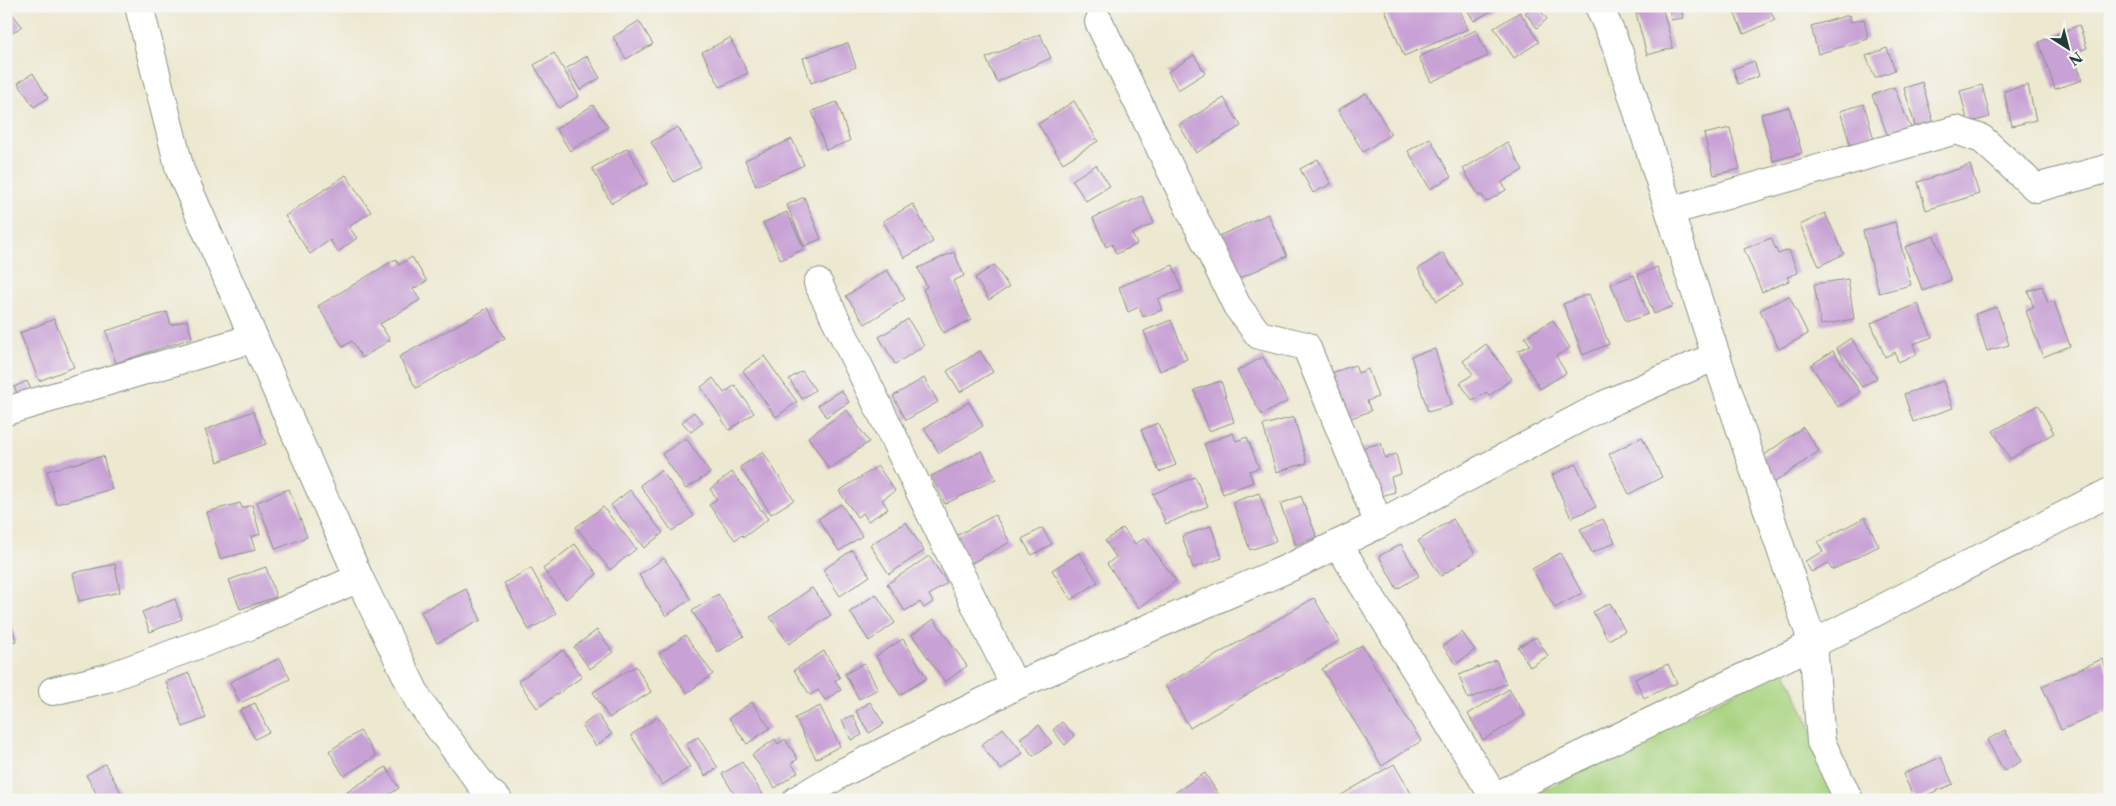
<svg xmlns="http://www.w3.org/2000/svg" width="2116" height="806" font-family="'Libre Caslon Text',serif">
	<style>
		.green { fill: #a8d380; stroke: #64885a }
		.building { fill: #c8a1d5 }
		.lines { fill: none; stroke-linecap: round; stroke-linejoin: round }
		.street-casing { stroke: #869282; stroke-width: 30 }
		.street { stroke: #fff; stroke-width: 28 }
	</style>
	<rect width="100%" height="100%" fill="#f6f6f2"/>
	<filter id="ink" filterUnits="userSpaceOnUse"><feTurbulence type="fractalNoise" baseFrequency=".02" numOctaves="2"/><feDisplacementMap in="SourceGraphic" scale="10" xChannelSelector="R" yChannelSelector="G"/><feConvolveMatrix kernelMatrix="1 2 1 2 8 2 1 2 1" color-interpolation-filters="sRGB"/></filter>
	<filter id="wash" filterUnits="userSpaceOnUse"><feTurbulence type="fractalNoise" baseFrequency=".0096" numOctaves="4" result="noise"/><feDisplacementMap in="SourceGraphic" scale="20" xChannelSelector="R" yChannelSelector="G"/><feGaussianBlur stdDeviation="1.12" result="paint"/><feColorMatrix in="noise" values="0 0 0 0 0 0 0 0 0 0 0 0 0 0 0 0 0 1.4 0 .05"/><feComposite in="paint" operator="in"/></filter>
	<g filter="url(#wash)">
		<rect width="100%" height="100%" fill="#ede8d0"/>
		<path class="green" d="M1784,667L1842,800H1524Z"/>
		<g id="blocks">
			<g class="building">
				<path d="M6,6L22,26L6,38Z"/>
				<path d="M1394,6H1458L1468,29L1404,56L1385,10Z"/>
				<path d="M1465,6H1500L1474,21Z"/>
				<path d="M1533,6H1537L1547,19L1537,28L1525,13Z"/>
				<path d="M1634,6H1662L1673,48L1647,55Z"/>
				<path d="M1669,6H1681L1683,18L1671,20Z"/>
				<path d="M1731,6H1768L1775,20L1744,34Z"/>
				<path d="M1520,12L1539,42L1514,58L1494,28Z"/>
				<path d="M1849,15L1851,22L1864,19L1868,39L1818,54L1811,26Z"/>
				<path d="M639,21L653,44L626,59L613,37Z"/>
				<path d="M2079,25L2087,48L2073,53L2082,80L2055,89L2039,42Z"/>
				<path d="M1476,30L1488,56L1431,82L1419,57Z"/>
				<path d="M1040,34L1051,58L997,82L986,58Z"/>
				<path d="M730,38L748,73L720,87L702,52Z"/>
				<path d="M848,43L856,67L811,83L803,58Z"/>
				<path d="M1887,48L1895,70L1875,78L1866,56Z"/>
				<path d="M554,53L579,96L559,108L534,65Z"/>
				<path d="M1194,55L1205,73L1178,90L1168,72Z"/>
				<path d="M587,56L600,78L580,90L567,68Z"/>
				<path d="M1754,61L1759,76L1738,84L1733,69Z"/>
				<path d="M33,73L48,98L34,107L18,83Z"/>
				<path d="M1922,82L1934,124L1916,129L1904,88Z"/>
				<path d="M1982,85L1990,117L1968,123L1960,91Z"/>
				<path d="M2028,85L2036,120L2012,126L2004,91Z"/>
				<path d="M1894,87L1912,131L1890,141L1872,95Z"/>
				<path d="M1366,93L1391,134L1363,152L1338,110Z"/>
				<path d="M1224,98L1241,126L1196,153L1179,125Z"/>
				<path d="M1074,101L1098,141L1063,163L1038,124Z"/>
				<path d="M837,102L850,141L826,150L812,111Z"/>
				<path d="M1864,104L1874,140L1851,147L1840,111Z"/>
				<path d="M593,105L608,127L570,151L556,129Z"/>
				<path d="M1789,107L1802,153L1773,161L1761,114Z"/>
				<path d="M678,127L701,167L674,182L651,142Z"/>
				<path d="M1730,128L1740,169L1714,175L1704,134Z"/>
				<path d="M1430,138L1451,177L1430,189L1408,151Z"/>
				<path d="M792,139L804,165L756,186L745,160Z"/>
				<path d="M1507,142L1523,170L1502,182L1506,190L1486,202L1482,195L1479,196L1463,169Z"/>
				<path d="M628,148L647,184L611,203L592,168Z"/>
				<path d="M1318,159L1331,184L1313,193L1300,169Z"/>
				<path d="M1096,165L1110,186L1086,201L1072,180Z"/>
				<path d="M1970,165L1979,194L1926,210L1918,182Z"/>
				<path d="M346,175L371,212L349,227L357,238L338,252L330,240L310,254L285,216Z"/>
				<path d="M1142,196L1154,223L1132,234L1137,244L1116,254L1112,244L1106,247L1093,218Z"/>
				<path d="M804,197L821,239L804,246L787,205Z"/>
				<path d="M913,204L933,242L904,258L883,221Z"/>
				<path d="M787,212L804,249L781,260L763,223Z"/>
				<path d="M1825,213L1844,254L1819,266L1800,225Z"/>
				<path d="M1268,214L1287,256L1232,282L1212,239Z"/>
				<path d="M1895,222L1911,285L1879,293L1863,231Z"/>
				<path d="M1934,236L1951,280L1923,291L1905,247Z"/>
				<path d="M1771,238L1778,254L1789,250L1798,273L1787,277L1789,281L1762,292L1744,249Z"/>
				<path d="M954,252L964,276L953,281L971,320L943,333L923,289L927,287L918,268Z"/>
				<path d="M1443,253L1463,285L1437,301L1418,269Z"/>
				<path d="M412,257L427,281L413,289L420,300L380,324L390,340L362,358L352,341L343,347L318,306L396,259L399,265Z"/>
				<path d="M994,265L1009,287L989,300L975,278Z"/>
				<path d="M1173,265L1182,290L1158,299L1162,310L1143,317L1139,307L1128,312L1119,287Z"/>
				<path d="M1657,267L1673,306L1654,314L1638,275Z"/>
				<path d="M887,270L905,299L865,324L846,296Z"/>
				<path d="M1634,275L1648,314L1626,322L1611,284Z"/>
				<path d="M1848,279L1854,319L1821,325L1814,284Z"/>
				<path d="M2042,286L2048,303L2054,301L2070,346L2043,357L2026,311L2034,308L2028,291Z"/>
				<path d="M1589,294L1609,344L1583,355L1563,304Z"/>
				<path d="M1789,296L1808,334L1779,349L1760,310Z"/>
				<path d="M1918,304L1932,337L1913,344L1917,354L1898,362L1895,352L1885,357L1871,323Z"/>
				<path d="M1997,307L2009,345L1987,351L1975,314Z"/>
				<path d="M488,308L505,338L416,388L399,357Z"/>
				<path d="M167,312L171,325L187,320L192,338L116,363L106,331Z"/>
				<path d="M54,319L74,367L39,381L20,333Z"/>
				<path d="M908,319L924,346L895,364L879,337Z"/>
				<path d="M1171,320L1187,359L1160,371L1144,331Z"/>
				<path d="M1553,320L1570,348L1556,356L1566,373L1540,389L1518,351L1530,345L1525,337Z"/>
				<path d="M1851,338L1877,378L1862,387L1836,348Z"/>
				<path d="M1486,344L1512,379L1489,396L1486,392L1473,401L1460,383L1473,374L1463,361Z"/>
				<path d="M1435,349L1452,405L1428,412L1411,356Z"/>
				<path d="M980,351L993,372L960,392L947,371Z"/>
				<path d="M1833,351L1860,392L1838,407L1811,365Z"/>
				<path d="M764,356L797,402L776,417L743,371Z"/>
				<path d="M1263,357L1288,401L1262,415L1237,371Z"/>
				<path d="M1355,365L1358,373L1368,369L1378,397L1367,401L1371,411L1343,421L1328,374Z"/>
				<path d="M802,371L815,390L802,399L789,379Z"/>
				<path d="M713,378L724,393L735,385L754,413L729,430L701,387Z"/>
				<path d="M924,378L938,402L906,420L893,396Z"/>
				<path d="M27,381L34,396L21,401L14,387Z"/>
				<path d="M1221,381L1234,422L1209,431L1194,390Z"/>
				<path d="M1943,381L1953,408L1913,422L1904,394Z"/>
				<path d="M841,390L849,402L826,417L818,405Z"/>
				<path d="M969,402L983,426L939,453L924,428Z"/>
				<path d="M2038,405L2054,433L2010,459L1993,431Z"/>
				<path d="M847,410L869,442L829,469L808,437Z"/>
				<path d="M253,411L266,444L218,462L205,430Z"/>
				<path d="M694,412L703,423L691,432L682,422Z"/>
				<path d="M1294,417L1307,463L1276,472L1263,425Z"/>
				<path d="M1158,423L1176,465L1159,472L1141,430Z"/>
				<path d="M1803,427L1819,451L1772,484L1756,461Z"/>
				<path d="M1233,433L1236,441L1247,437L1259,468L1249,471L1253,482L1223,494L1204,444Z"/>
				<path d="M1642,437L1662,477L1629,494L1609,454Z"/>
				<path d="M686,438L710,473L686,489L662,454Z"/>
				<path d="M1381,443L1385,458L1396,454L1401,474L1391,477L1395,492L1365,501L1351,451Z"/>
				<path d="M982,451L996,479L945,504L931,476Z"/>
				<path d="M763,452L794,500L771,514L740,467Z"/>
				<path d="M103,456L112,489L56,504L47,471Z"/>
				<path d="M1576,464L1596,507L1571,518L1552,475Z"/>
				<path d="M878,466L895,491L882,500L888,509L868,521L863,513L857,517L839,491Z"/>
				<path d="M661,470L694,516L672,531L640,485Z"/>
				<path d="M732,472L768,519L744,537L742,535L735,540L709,505L717,499L710,489Z"/>
				<path d="M1195,477L1208,506L1166,524L1153,494Z"/>
				<path d="M289,489L307,537L276,549L257,502Z"/>
				<path d="M630,490L663,533L644,548L611,505Z"/>
				<path d="M1259,493L1276,541L1250,550L1233,502Z"/>
				<path d="M1301,496L1317,537L1296,545L1280,504Z"/>
				<path d="M240,503L242,508L252,505L260,534L251,537L255,550L220,559L207,512Z"/>
				<path d="M841,504L862,536L839,551L818,519Z"/>
				<path d="M603,507L636,549L610,570L576,527Z"/>
				<path d="M995,515L1010,542L968,565L954,537Z"/>
				<path d="M1865,517L1879,546L1832,570L1828,563L1811,572L1805,561L1823,552L1818,542Z"/>
				<path d="M1453,519L1475,554L1441,576L1418,541Z"/>
				<path d="M1603,519L1615,542L1592,553L1580,529Z"/>
				<path d="M906,522L924,551L889,574L870,545Z"/>
				<path d="M1211,526L1222,558L1193,568L1182,536Z"/>
				<path d="M1042,528L1052,544L1032,555L1022,539Z"/>
				<path d="M1123,528L1135,544L1145,538L1176,581L1139,608L1107,564L1116,557L1105,541Z"/>
				<path d="M575,544L597,574L566,599L543,569Z"/>
				<path d="M1401,544L1419,576L1397,589L1379,556Z"/>
				<path d="M852,550L870,576L840,596L823,570Z"/>
				<path d="M1079,553L1098,582L1071,600L1052,570Z"/>
				<path d="M1560,553L1582,593L1555,608L1532,569Z"/>
				<path d="M929,556L947,583L929,595L933,602L924,608L920,602L905,611L887,584Z"/>
				<path d="M664,558L691,599L666,616L639,575Z"/>
				<path d="M115,564L120,592L79,601L73,573Z"/>
				<path d="M266,567L276,597L240,609L229,580Z"/>
				<path d="M531,568L556,614L529,630L504,583Z"/>
				<path d="M812,588L831,615L789,644L770,617Z"/>
				<path d="M466,589L481,620L437,643L421,612Z"/>
				<path d="M718,594L744,636L718,652L692,611Z"/>
				<path d="M876,594L895,623L869,641L850,612Z"/>
				<path d="M1314,598L1339,641L1190,728L1165,685Z"/>
				<path d="M175,599L182,619L150,632L142,612Z"/>
				<path d="M1610,603L1625,631L1608,640L1593,612Z"/>
				<path d="M8,611L16,641L6,643V612Z"/>
				<path d="M934,619L967,666L945,682L912,635Z"/>
				<path d="M597,630L613,652L590,669L574,647Z"/>
				<path d="M1462,632L1475,650L1456,664L1443,646Z"/>
				<path d="M685,635L713,674L687,693L659,654Z"/>
				<path d="M1536,637L1548,656L1530,667L1518,647Z"/>
				<path d="M903,639L927,678L900,695L876,656Z"/>
				<path d="M1362,645L1421,741L1382,766L1322,669Z"/>
				<path d="M563,650L582,677L537,708L518,681Z"/>
				<path d="M824,651L840,678L835,680L841,690L825,700L818,690L810,695L794,670Z"/>
				<path d="M280,658L290,679L240,703L230,682Z"/>
				<path d="M2102,659L2110,676V709L2061,730L2042,686Z"/>
				<path d="M1496,660L1506,684L1468,699L1459,675Z"/>
				<path d="M864,663L878,689L859,699L845,674Z"/>
				<path d="M1668,664L1677,683L1644,698L1635,679Z"/>
				<path d="M636,666L651,692L609,718L593,692Z"/>
				<path d="M189,673L206,718L183,727L166,682Z"/>
				<path d="M1509,689L1525,715L1483,740L1468,714Z"/>
				<path d="M752,702L770,728L747,744L729,718Z"/>
				<path d="M870,702L884,724L869,733L856,711Z"/>
				<path d="M255,703L269,732L255,739L240,710Z"/>
				<path d="M820,706L840,746L816,759L795,718Z"/>
				<path d="M597,714L612,734L596,746L582,726Z"/>
				<path d="M853,715L862,735L851,740L842,720Z"/>
				<path d="M658,717L690,767L662,785L631,735Z"/>
				<path d="M1062,722L1075,736L1065,745L1053,730Z"/>
				<path d="M1039,725L1052,743L1033,756L1020,738Z"/>
				<path d="M1003,728L1023,753L1001,770L981,745Z"/>
				<path d="M2005,730L2022,761L2004,771L1987,740Z"/>
				<path d="M360,731L376,756L344,776L329,751Z"/>
				<path d="M698,737L718,768L705,776L686,744Z"/>
				<path d="M775,739L778,744L785,739L798,759L791,763L798,772L775,788L752,755Z"/>
				<path d="M1941,757L1953,784L1915,800L1903,774Z"/>
				<path d="M742,762L763,795L756,800H738L722,774Z"/>
				<path d="M105,764L123,796L117,800H100L86,775Z"/>
				<path d="M1394,764L1415,800H1333Z"/>
				<path d="M386,767L399,788L381,800H352L347,792Z"/>
				<path d="M1205,773L1222,800H1169L1168,797Z"/>
			</g>
		</g>
	</g>
	<g filter="url(#ink)">
		<use href="#blocks" fill-opacity="0" stroke="#869282" stroke-width="1"/>
		<g class="lines">
			<g class="street-casing">
				<g id="street">
					<path d="M139,6L180,170L359,578L419,701L485,789L498,800"/>
					<path d="M1599,6L1618,50L1716,356"/>
					<path d="M1099,22L1237,306L1259,335L1306,346L1379,524"/>
					<path d="M1670,211L1956,130L1982,139L2036,188L2110,168"/>
					<path d="M818,283L1015,686"/>
					<path d="M6,411L254,338"/>
					<path d="M1338,544L1494,797L1813,644L1821,742L1849,800"/>
					<path d="M53,691L107,678L249,626L359,578"/>
					<path d="M797,800L840,774L1015,686L1291,567L1379,524L1604,405L1716,356L1813,644L2110,492"/>
				</g>
			</g>
			<use href="#street" class="street"/>
		</g>
	</g>
	<rect width="2116" height="806" fill="none" stroke="#f6f6f2" stroke-width="25"/>
	<g transform="translate(2068 48) rotate(144)" stroke="#f6f6f2" stroke-width="4" paint-order="stroke">
	<path d="M0-4L9 19L0 12L-9 19Z" fill="#1f3d34"/>
	<text y="-8" font-size="14" font-weight="bold" text-anchor="middle" fill="#1f3d34">N</text>
	</g>
</svg>
